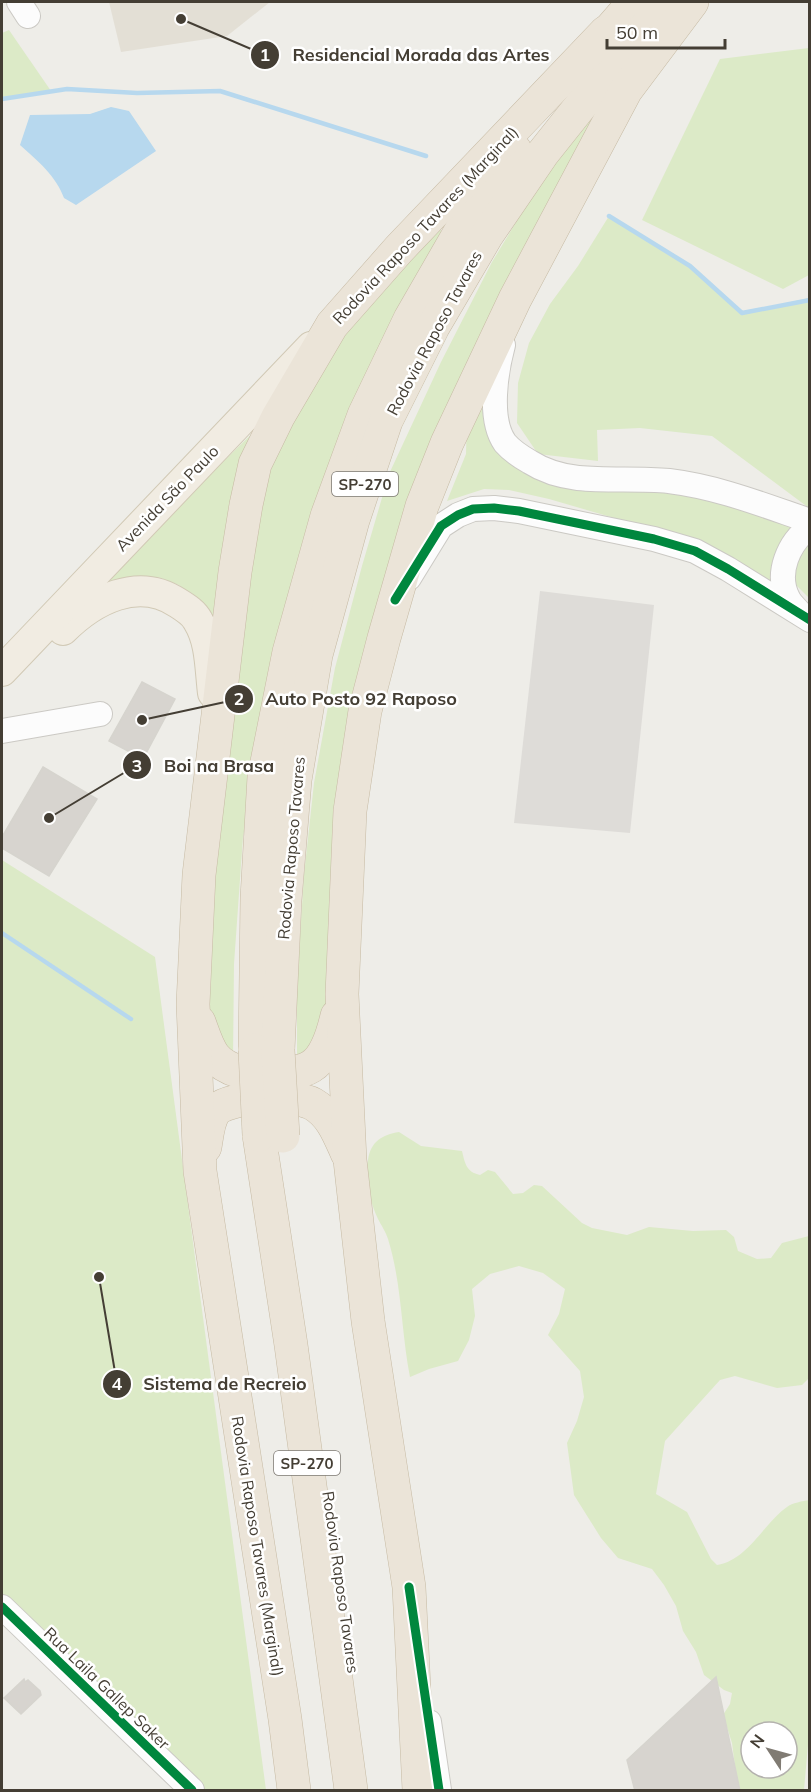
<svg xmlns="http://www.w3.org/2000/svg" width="811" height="1792" font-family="Mulish,sans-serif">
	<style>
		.residential { fill: #e3dfd5 }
		.green { fill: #dceac7; fill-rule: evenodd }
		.parking { fill: #dedcd8 }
		.water { fill: #b7d8ee }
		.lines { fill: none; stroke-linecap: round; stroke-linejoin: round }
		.stream { stroke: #b7d8ee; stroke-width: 4.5 }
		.building { fill: #d7d4cf; stroke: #d6d4ce; stroke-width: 1.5 }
		.minor-casing { stroke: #cbc9c4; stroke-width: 26 }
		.major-casing { stroke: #d1c9b5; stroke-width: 32 }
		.highway-casing { stroke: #c6baa3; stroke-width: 34 }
		.minor { stroke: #fcfcfc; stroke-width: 24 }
		.major { stroke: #f1ece2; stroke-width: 30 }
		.highway { stroke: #ebe4d8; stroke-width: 33 }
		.highway-bridge-casing { stroke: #c6baa3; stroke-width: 34; stroke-linecap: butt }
		.highway-bridge { stroke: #ebe4d8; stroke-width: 33 }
		.cycleway-casing { stroke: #fff; stroke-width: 13 }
		.cycleway { stroke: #00873e; stroke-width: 9 }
		.labels { text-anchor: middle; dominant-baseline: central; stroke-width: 5; stroke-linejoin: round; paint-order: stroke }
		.shield { fill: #fff; stroke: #7c7871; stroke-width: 1.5 }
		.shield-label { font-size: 15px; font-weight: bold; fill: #443e34 }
		.street-label { font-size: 16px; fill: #443e34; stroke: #fff }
		.leader { fill: none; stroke: #443e34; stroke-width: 2 }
		.callout-dot { fill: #443e34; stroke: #fff; stroke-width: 2 }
		.mark-label { font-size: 18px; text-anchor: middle; font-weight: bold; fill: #fff }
		.callout-label { font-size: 18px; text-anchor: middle; font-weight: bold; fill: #443e34; stroke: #fff; stroke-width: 5; stroke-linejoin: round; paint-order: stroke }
	</style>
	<rect width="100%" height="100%" fill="#eeede8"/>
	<path class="residential" d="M109,2H270L227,36L121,52Z"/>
	<g class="green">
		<path d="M9,30L51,91L2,99V33Z"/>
		<path d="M809,48V275L783,289L642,220L720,59Z"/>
		<path d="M617,88L379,611L328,1034L297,1062V982L304,875L314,783L335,668L362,566L389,474L441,362L492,262L529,201L567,148Z"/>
		<path d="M609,216L690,266L742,313L809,298V508L712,436L640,428L597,430L598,461L538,454L517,423L518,383L529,343L550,304L578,266Z"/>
		<path d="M440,228L442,235L272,676L243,837L234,964L233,1060L209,1018L215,864L261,480L281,432L364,307Z"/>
		<path d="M491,365L504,455L684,493L797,525L772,584L628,522L549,499L509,490L484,489L447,501L466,454L467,414Z"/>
		<path d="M266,420L221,638L197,599L179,585L158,577H134L107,583L2,676Z"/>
		<path d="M809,537V598L796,585L792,575L796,551Z"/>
		<path d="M2,860L155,957L266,1790H201L2,1597Z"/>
		<path d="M399,1132L421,1146L462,1151C465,1163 466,1172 480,1175L488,1170L495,1172L513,1194L523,1193L534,1185L542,1186L582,1223L592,1228L627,1235L649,1227L693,1231L726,1230L734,1237L738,1251L757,1259L771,1258L782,1243L809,1236V1378L802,1385L777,1388L735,1376L720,1380L665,1441L656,1494L687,1512L711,1559L717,1565C748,1560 763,1524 787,1507C792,1503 803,1501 809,1500L810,1722L804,1790H738L732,1743L723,1715L730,1704L732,1693L724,1690L704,1675L696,1652L683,1631L676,1606L664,1585L652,1569L618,1558L601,1538L574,1495L567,1443L577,1421L584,1397L580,1371L548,1335L559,1314L565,1289L543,1273L519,1266L490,1274L472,1289L475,1316L469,1340L458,1361L429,1369L410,1377C401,1331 402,1284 388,1239C386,1232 381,1225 378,1219C370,1202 364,1178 368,1160C371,1141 382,1135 399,1132ZM751,1732H787V1768H751Z"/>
	</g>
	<path class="parking" d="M540,591L654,605L630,833L514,823Z"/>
	<path class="water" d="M111,107L129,111L156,151L76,205L64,198C56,176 38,161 20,145L30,115L90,114Z"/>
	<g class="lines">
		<g class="stream">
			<path d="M2,99L67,89L137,93L220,91L426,156"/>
			<path d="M609,216L690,266L742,313L810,300"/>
			<path d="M2,933L131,1019"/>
		</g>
	</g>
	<g class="building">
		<path d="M142,682L175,699L143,759L109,741Z"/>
		<path d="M43,767L97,799L49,876L2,848V837Z"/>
		<path d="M716,1677L740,1791H635L627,1760Z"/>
		<path d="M24,1679L25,1682L28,1680L40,1691L41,1695L21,1714L4,1698Z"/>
	</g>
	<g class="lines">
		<g class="minor-casing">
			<g id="minor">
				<path d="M19,2L28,16"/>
				<path d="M503,345C496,371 488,419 505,443C512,451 521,457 530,462C544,471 561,476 578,478C608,481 639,478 669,481C718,487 763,505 810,521"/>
				<path d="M409,578L441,526L458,515L473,509L494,508L519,511L654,539L695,551L728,569L810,620"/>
				<path d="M800,613C796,608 790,603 788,598C775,573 789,542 810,527"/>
				<path d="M2,731L100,714"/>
				<path d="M2,1607L192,1790"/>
				<path d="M429,1722L439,1790"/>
			</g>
		</g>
		<g class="major-casing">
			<g id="major">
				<path d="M63,630C93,600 138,576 178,603C186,608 194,613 198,621C211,642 210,669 213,693"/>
				<path d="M2,671L311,347"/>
			</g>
		</g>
		<g class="highway-casing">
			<g id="highway">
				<path d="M592,50L634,2"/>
				<path d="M199,1022C209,1049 211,1063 240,1072C300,1072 321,1084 337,1016"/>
				<path d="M255,1050L257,898L264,777L289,652L327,516L364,415L410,319L463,227L515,150"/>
				<path d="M278,1050L285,900L295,780L316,655L353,520L386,421L433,327L487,235L543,153L633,40L668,4"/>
				<path d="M259,1135L291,1345L351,1790"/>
				<path d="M205,1147C207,1136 208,1120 215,1111C230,1095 295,1094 313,1104C332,1115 339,1135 347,1153"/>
				<path d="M294,1790L285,1719L200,1171L193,1004L199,875L235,572L246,505L255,464L278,417L332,325L399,249L606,32"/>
				<path d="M419,1790L409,1587L368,1321L350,1160L342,994L350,811L365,711L384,638L422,506L447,443L515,299L626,90L692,2"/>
			</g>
		</g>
		<use href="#minor" class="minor"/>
		<use href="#major" class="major"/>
		<use href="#highway" class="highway"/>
		<g class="highway-bridge-casing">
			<g id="highway-bridge">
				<path d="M255,1050L259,1135"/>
				<path d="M278,1050L283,1136"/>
			</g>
		</g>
		<use href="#highway-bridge" class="highway-bridge"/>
		<g class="cycleway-casing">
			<g id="cycleway">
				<path d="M395,600L441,526L458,515L473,509L494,508L519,511L654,539L695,551L728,569L810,620"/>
				<path d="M409,1587L439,1790"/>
				<path d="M2,1607L192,1790"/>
			</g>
		</g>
		<use href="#cycleway" class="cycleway"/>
	</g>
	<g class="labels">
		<g class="shield">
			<rect x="332" y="472" width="66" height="24" rx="4.5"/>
			<rect x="274" y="1451" width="66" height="24" rx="4.5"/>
		</g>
		<g class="shield-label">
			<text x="365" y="484">SP-270</text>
			<text x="307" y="1463">SP-270</text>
		</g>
		<g class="street-label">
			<text transform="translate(425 225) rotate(-47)">Rodovia Raposo Tavares (Marginal)</text>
			<text transform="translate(434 333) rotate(-62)">Rodovia Raposo Tavares</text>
			<text transform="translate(167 498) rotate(-46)">Avenida São Paulo</text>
			<text transform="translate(291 848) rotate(-85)">Rodovia Raposo Tavares</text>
			<text transform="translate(258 1546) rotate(81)">Rodovia Raposo Tavares (Marginal)</text>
			<text transform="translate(341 1582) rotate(82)">Rodovia Raposo Tavares</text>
			<text transform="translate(107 1688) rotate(44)">Rua Laila Gallep Saker</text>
		</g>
	</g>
	<path class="leader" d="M181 19L265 55M142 720L239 699M49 818L137 765M99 1277L117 1384"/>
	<g class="callout-dot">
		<circle cx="181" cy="19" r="6"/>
		<circle cx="142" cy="720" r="6"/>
		<circle cx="49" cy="818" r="6"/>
		<circle cx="99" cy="1277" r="6"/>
		<circle cx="265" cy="55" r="15"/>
		<circle cx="239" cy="699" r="15"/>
		<circle cx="137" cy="765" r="15"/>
		<circle cx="117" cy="1384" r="15"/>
	</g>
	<g class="mark-label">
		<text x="265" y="61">1</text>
		<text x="239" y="705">2</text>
		<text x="137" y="772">3</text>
		<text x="117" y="1390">4</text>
	</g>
	<g class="callout-label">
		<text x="421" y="61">Residencial Morada das Artes</text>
		<text x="361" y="705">Auto Posto 92 Raposo</text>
		<text x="219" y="772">Boi na Brasa</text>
		<text x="225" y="1390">Sistema de Recreio</text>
	</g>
	<rect width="811" height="1792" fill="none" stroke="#443e34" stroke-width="6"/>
	<g transform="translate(769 1750) rotate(306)"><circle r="28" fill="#ffffff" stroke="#b4b2ae" stroke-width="1.5"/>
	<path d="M0-4.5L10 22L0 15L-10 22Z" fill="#807b73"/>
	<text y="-9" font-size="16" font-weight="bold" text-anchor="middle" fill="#443e34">N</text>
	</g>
	<path d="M607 39v9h118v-9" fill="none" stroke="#443e34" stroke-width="3"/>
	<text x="616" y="39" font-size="18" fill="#443e34" stroke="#ffffff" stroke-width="4.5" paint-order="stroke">50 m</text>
</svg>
